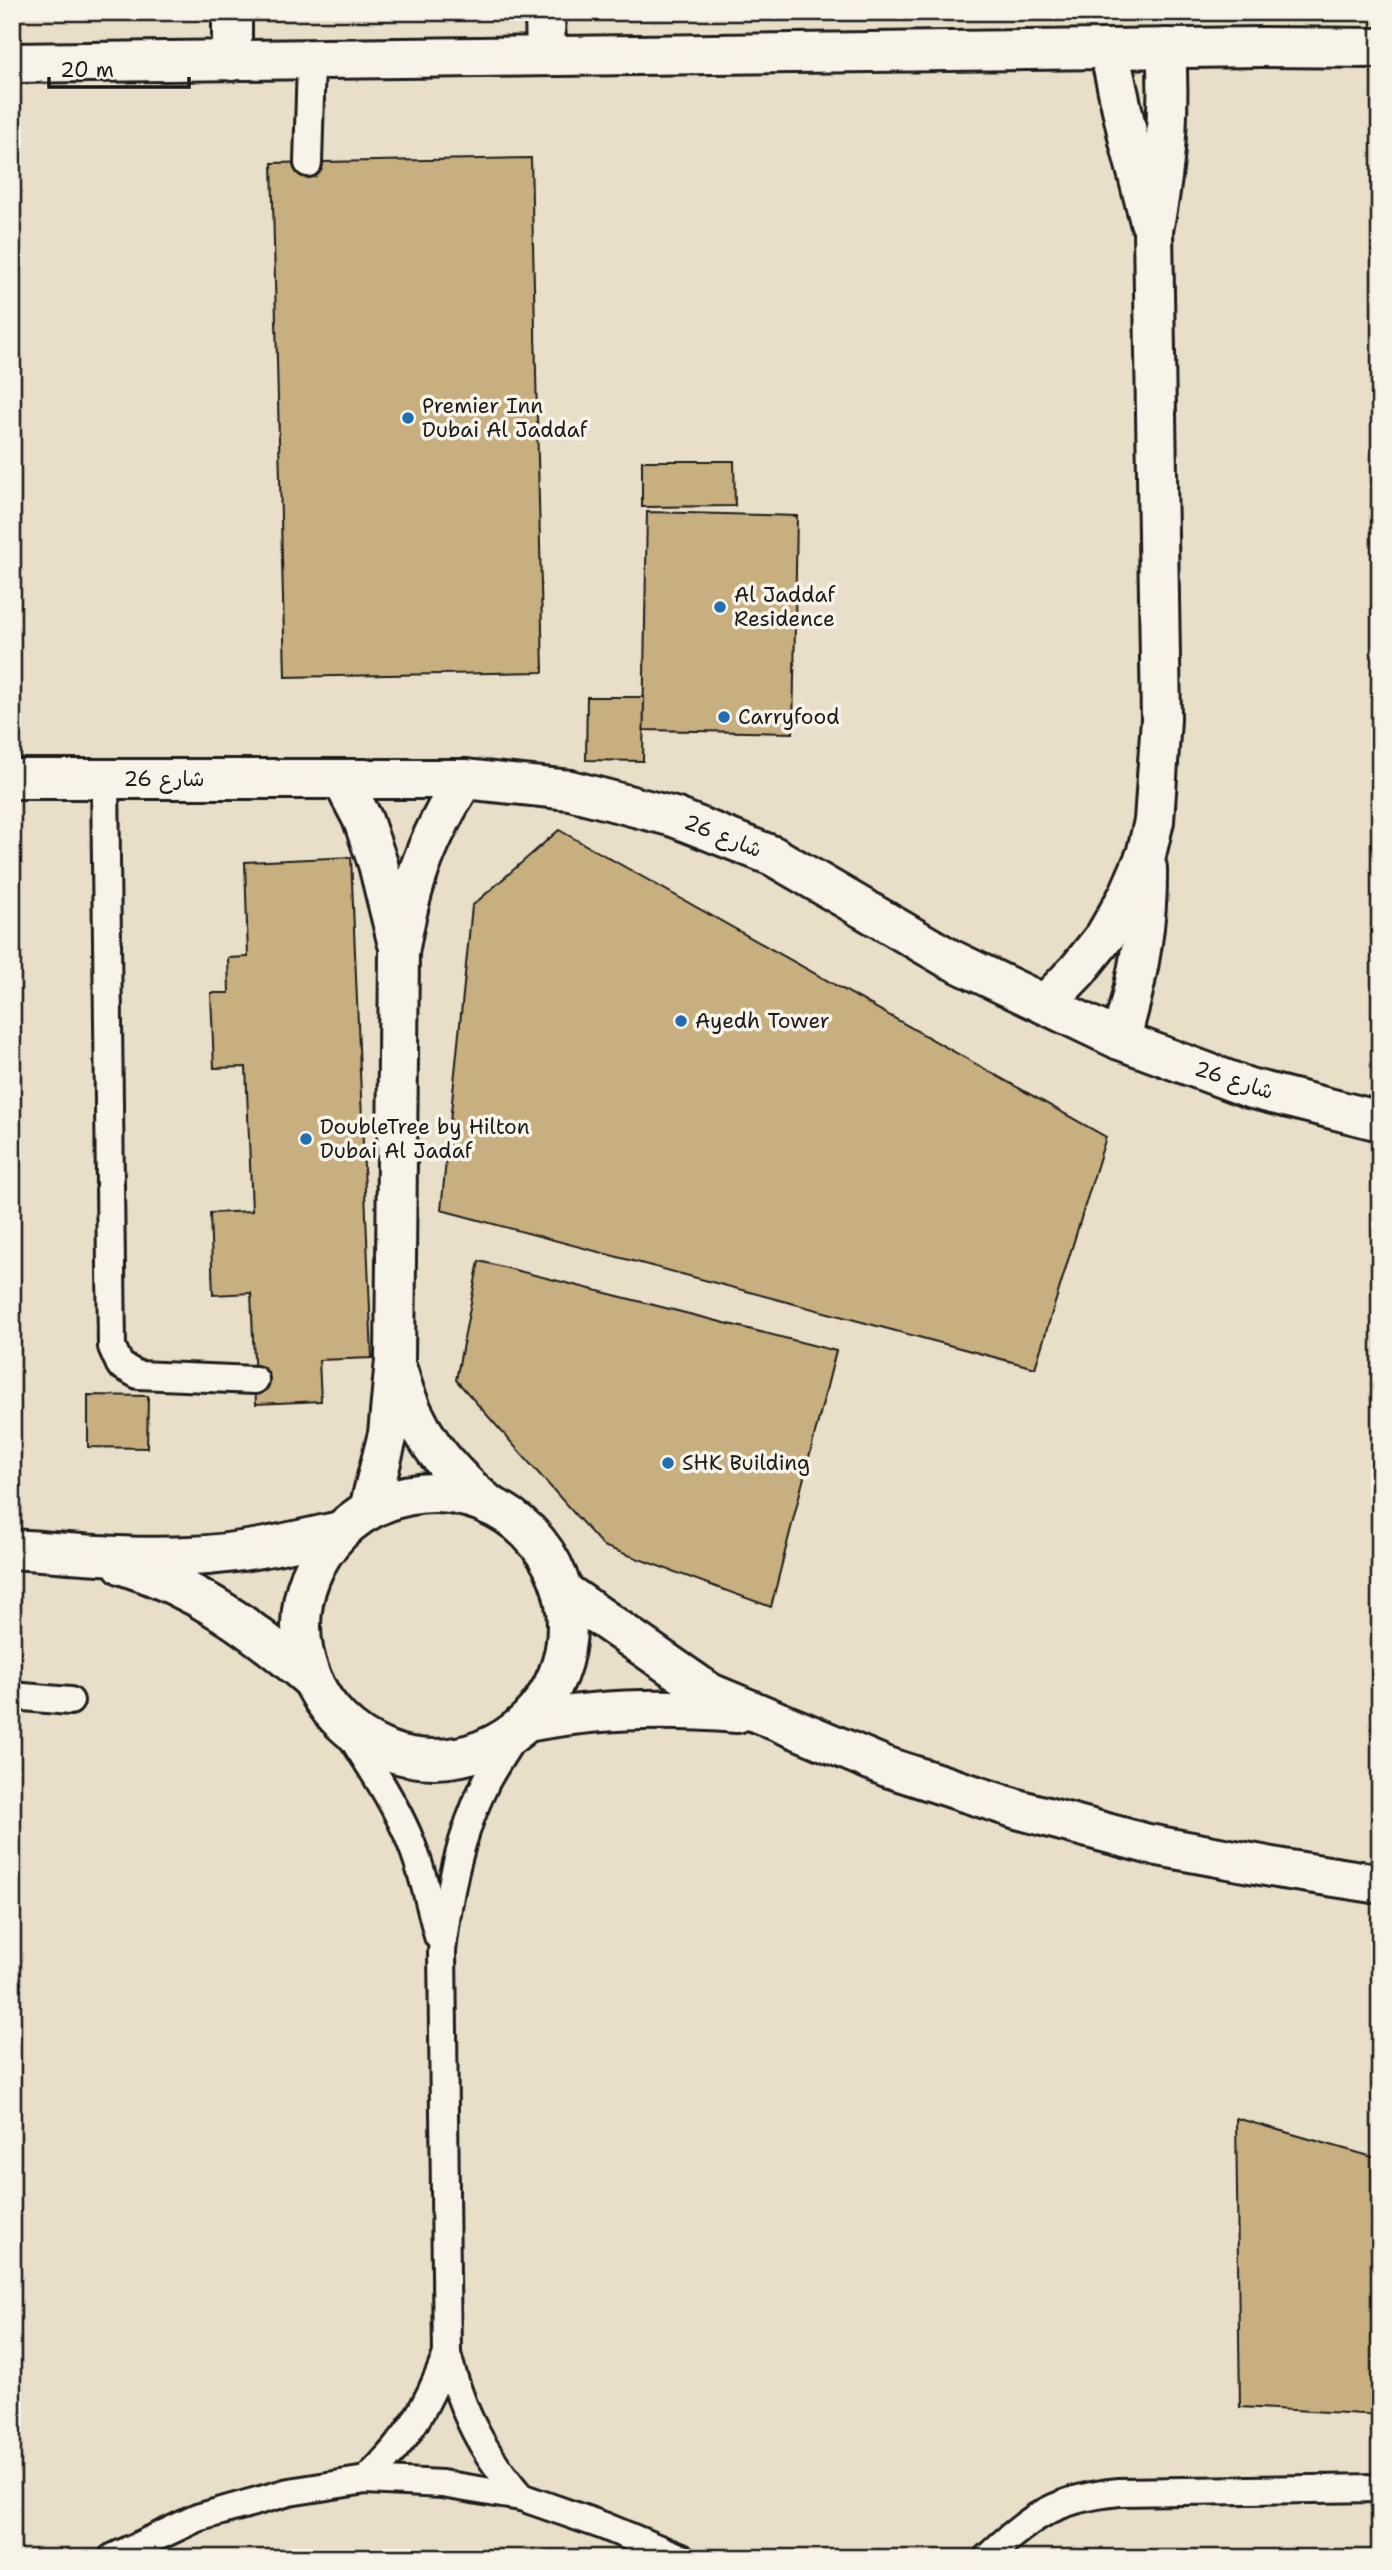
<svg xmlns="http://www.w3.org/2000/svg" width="1392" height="2570" font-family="'Shantell Sans','Playpen Sans Arabic',sans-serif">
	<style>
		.building { fill: #c7af7f; stroke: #1c1c1c; stroke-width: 2 }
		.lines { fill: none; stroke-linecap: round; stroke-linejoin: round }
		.service-casing { stroke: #1c1c1c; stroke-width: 32 }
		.minor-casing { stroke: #1c1c1c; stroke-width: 44 }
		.tertiary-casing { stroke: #1c1c1c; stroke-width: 44 }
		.service { stroke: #f7f3e8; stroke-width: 26 }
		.minor { stroke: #f7f3e8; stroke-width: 38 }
		.tertiary { stroke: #f7f3e8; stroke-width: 38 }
		.poi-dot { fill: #1f6fb2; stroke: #f7f3e8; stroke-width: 2.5 }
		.labels { text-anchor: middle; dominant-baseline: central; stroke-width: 7; stroke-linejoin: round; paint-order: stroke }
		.poi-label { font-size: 21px; fill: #1c1c1c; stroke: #f7f3e8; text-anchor: start }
		.street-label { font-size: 21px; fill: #1c1c1c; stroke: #f7f3e8 }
	</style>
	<rect width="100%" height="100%" fill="#e9dfc8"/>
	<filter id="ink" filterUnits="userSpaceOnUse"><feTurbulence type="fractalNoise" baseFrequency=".0143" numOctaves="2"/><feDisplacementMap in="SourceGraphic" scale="14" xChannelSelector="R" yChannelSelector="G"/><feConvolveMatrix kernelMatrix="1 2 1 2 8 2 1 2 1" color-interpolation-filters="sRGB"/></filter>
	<g filter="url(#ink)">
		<g class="building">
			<path d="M531,158L543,672L285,677L272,163Z"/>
			<path d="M642,461H734L735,506L642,507Z"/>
			<path d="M647,512L797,516L793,733L643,730Z"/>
			<path d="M587,697H644L643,761L586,760Z"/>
			<path d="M559,830L1106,1137L1035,1368L441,1210L472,906Z"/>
			<path d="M351,857L372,1358L319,1360L321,1401L256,1404L251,1293L213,1295L210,1213L252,1211L246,1067L214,1068L211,993H229L228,958L248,957L245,862Z"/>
			<path d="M479,1261L836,1351L771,1607L603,1546L456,1380Z"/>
			<path d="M88,1395L148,1396L147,1448L88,1447Z"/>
			<path d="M1236,2118L1380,2159V2415L1240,2407Z"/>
			<path d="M1380,2553V2558H1259Z"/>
		</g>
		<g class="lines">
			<g class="service-casing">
				<g id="service">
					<path d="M308,163L311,61"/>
					<path d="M105,779L112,1347L120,1365L138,1375L255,1380"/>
					<path d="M12,1696L70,1701"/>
					<path d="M344,1725C366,1760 390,1795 407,1833C421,1865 429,1901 438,1936"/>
					<path d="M517,1731C507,1748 495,1765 486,1782C459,1837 449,1891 442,1951L447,2354C463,2414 480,2449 521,2497"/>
					<path d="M366,2480C408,2439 427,2408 447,2354"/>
					<path d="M112,2558L197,2518L289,2492L366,2480L442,2484L521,2497L604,2526L681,2558"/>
					<path d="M987,2558C1030,2516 1058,2498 1119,2492L1380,2488"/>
				</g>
			</g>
			<g class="minor-casing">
				<g id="minor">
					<path d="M545,12L546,56"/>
					<path d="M1109,50L1129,141L1150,222"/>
					<path d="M232,61V12"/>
					<path d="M12,63L1263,47L1380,48"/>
					<path d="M12,779H464L570,790L674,817L773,856L948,958L1120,1040L1249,1088L1380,1121"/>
					<path d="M342,780L363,820L378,864L397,941"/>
					<path d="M1045,1004L1077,971L1105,936L1128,896L1146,855L1154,821L1161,719L1153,230C1166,169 1170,111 1166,48"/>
					<path d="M1120,1040C1137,984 1148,927 1147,868"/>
					<path d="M398,1372C414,1430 443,1467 489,1505"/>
					<path d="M369,1509L388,1434L395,1360L399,953C411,882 426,841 464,779"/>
				</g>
			</g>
			<g class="tertiary-casing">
				<g id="tertiary">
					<circle cx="434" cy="1626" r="133"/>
					<path d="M12,1549C72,1553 131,1559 191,1556C242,1554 291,1542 340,1531"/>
					<path d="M123,1565C198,1589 253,1629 312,1680"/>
					<path d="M563,1591L710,1693L887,1767L1017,1809L1148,1844L1283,1869L1380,1884"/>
					<path d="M527,1722C598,1708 666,1707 737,1713"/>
				</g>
			</g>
			<use href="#service" class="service"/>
			<use href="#minor" class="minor"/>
			<use href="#tertiary" class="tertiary"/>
		</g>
	</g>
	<g class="poi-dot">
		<circle cx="408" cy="418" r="7"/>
		<circle cx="720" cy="607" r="7"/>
		<circle cx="724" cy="717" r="7"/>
		<circle cx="681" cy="1021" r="7"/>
		<circle cx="306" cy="1139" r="7"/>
		<circle cx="668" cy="1463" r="7"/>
	</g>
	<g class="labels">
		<g class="poi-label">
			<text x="422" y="406">Premier Inn<tspan x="422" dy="24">Dubai Al Jaddaf</tspan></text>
			<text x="734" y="595">Al Jaddaf<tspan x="734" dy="24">Residence</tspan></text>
			<text x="738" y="717">Carryfood</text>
			<text x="695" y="1021">Ayedh Tower</text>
			<text x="320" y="1127">DoubleTree by Hilton<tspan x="320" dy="24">Dubai Al Jadaf</tspan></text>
			<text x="682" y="1463">SHK Building</text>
		</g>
		<g class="street-label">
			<text x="164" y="779">شارع 26</text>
			<text transform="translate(723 836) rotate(22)">شارع 26</text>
			<text transform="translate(1234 1080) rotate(18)">شارع 26</text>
		</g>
	</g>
	<rect width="1392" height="2570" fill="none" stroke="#f7f3e8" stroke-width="42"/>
	<rect x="21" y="21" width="1350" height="2528" fill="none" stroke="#1c1c1c" stroke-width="2.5" filter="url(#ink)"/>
	<path d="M49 77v10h140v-10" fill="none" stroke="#1c1c1c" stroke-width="3.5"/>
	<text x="60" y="77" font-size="21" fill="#1c1c1c" stroke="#f7f3e8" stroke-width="5" paint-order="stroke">20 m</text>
</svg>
